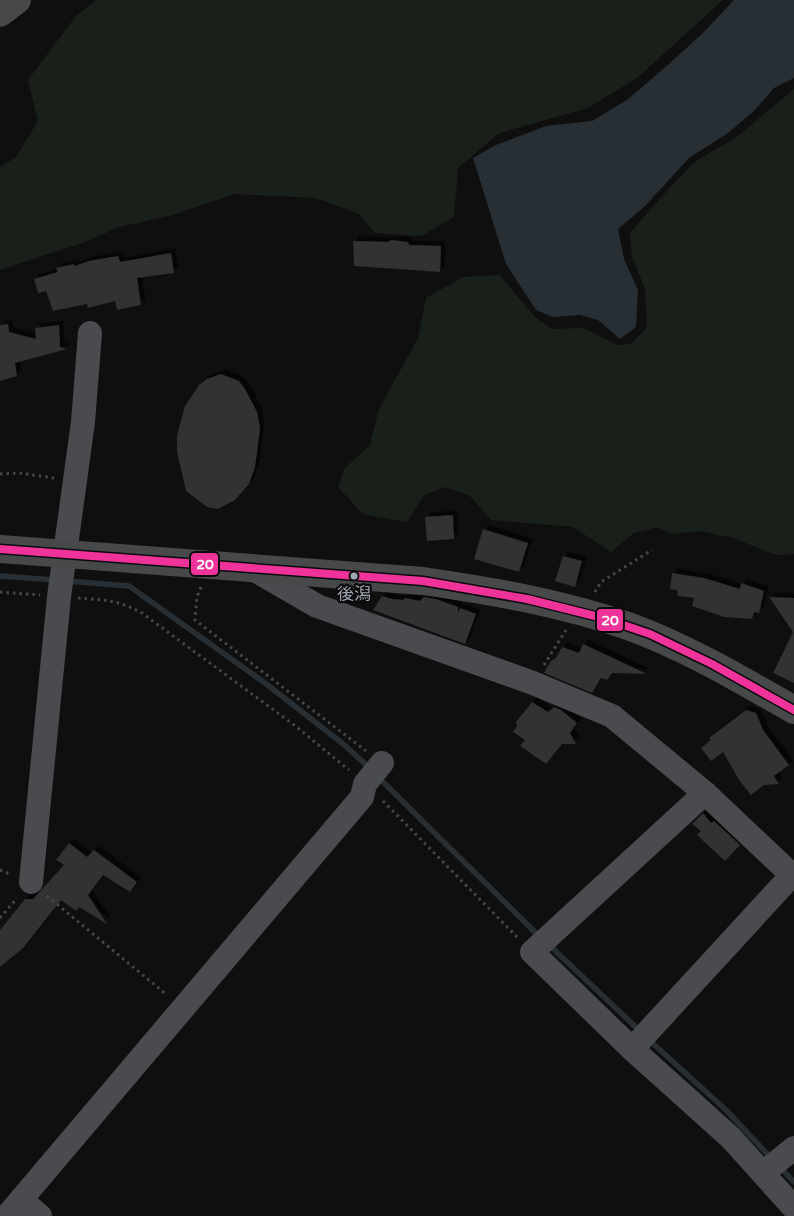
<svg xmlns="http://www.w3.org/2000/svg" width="794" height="1216" font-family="'Varela Round','Noto Sans JP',sans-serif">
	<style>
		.green { fill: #19201a }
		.water { fill: #272f34 }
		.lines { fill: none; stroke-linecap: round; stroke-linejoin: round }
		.stream { stroke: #272f34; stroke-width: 5.5 }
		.building { fill: #303032; filter: url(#shadow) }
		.path { stroke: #45474a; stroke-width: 3; stroke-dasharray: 2.5 4; stroke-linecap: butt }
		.street { stroke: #4a4b4f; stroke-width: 24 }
		.highway { stroke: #46484a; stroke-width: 28 }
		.bus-1-casing { stroke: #0a0a0b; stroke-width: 11 }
		.bus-1 { stroke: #ef339a; stroke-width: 8 }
		.bus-dot { fill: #a0a6b1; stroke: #0a0a0b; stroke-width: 2 }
		.labels { text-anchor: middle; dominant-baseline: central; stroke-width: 4.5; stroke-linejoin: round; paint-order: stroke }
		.bus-label { font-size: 17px; fill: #a0a6b1; stroke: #0a0a0b }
		.line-badge { stroke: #0a0a0b; stroke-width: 2 }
		.badge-label { font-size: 14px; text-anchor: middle; font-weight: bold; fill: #fff }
	</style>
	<defs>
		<filter id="shadow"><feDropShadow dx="4.5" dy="-4.5" stdDeviation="0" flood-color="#0009"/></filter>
	</defs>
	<rect width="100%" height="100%" fill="#0f0f10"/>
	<g class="green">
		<path d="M96,0H723L637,78L588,108L499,133L458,168L454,217L421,236L375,233L359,214L316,198L235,194L173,215L119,227L85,242L0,270V167L16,157L38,121L28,80L76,16Z"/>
		<path d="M794,89V554L776,555L733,538L699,531L671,534L658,527L634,533L611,552L573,527L491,520L470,496L445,487L424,495L407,522L363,514L338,487L344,469L370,445L379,409L418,338L426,298L463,277L500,275L535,317L551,329L584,328L617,345L631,344L647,328L645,289L632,257L630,233L657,202L693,163L739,135Z"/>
	</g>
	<path class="water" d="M734,0H794V78L774,88L754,111L728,133L689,158L644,207L618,229L624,259L638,290L636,327L620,339L598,320L580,315L553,317L536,310L506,264L473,158L496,145L546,126L592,121L627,100L669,64L703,33Z"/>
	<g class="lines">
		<g class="stream">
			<path d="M0,576L55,580"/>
			<path d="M67,581L129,586L265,683L342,743L371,769"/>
			<path d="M377,776L541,938"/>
			<path d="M548,944L641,1032"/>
			<path d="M648,1039L727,1111L772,1159"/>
			<path d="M779,1166L794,1182"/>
		</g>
	</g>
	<g class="building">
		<path d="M392,240L407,242L410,245L441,246L440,272L354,266L353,241L387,242Z"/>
		<path d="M171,253L174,273L137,278L141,305L117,310L115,301L88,308L87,304L53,311L46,291L38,293L34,279L58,272L56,268L74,264L75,266L89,261L118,256L120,262Z"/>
		<path d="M8,324L9,332L36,339L35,328L59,325L60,347L67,349L15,363L17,376L0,381V325Z"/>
		<path d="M221,374L239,381L245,389L257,412L260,428L255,467L249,484L235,500L218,509L207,507L186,491L177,452V435L185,406L199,385L207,379Z"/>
		<path d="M453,515L454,539L427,541L425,517Z"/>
		<path d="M483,529L528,543L519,572L474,559Z"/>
		<path d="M563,556L582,561L575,587L555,581Z"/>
		<path d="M672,573L704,578L740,589L741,583L764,591L759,613L754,612L752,619L724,617L692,606L694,598L678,596L677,590L670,589Z"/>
		<path d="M382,596L392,599L403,600L405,598L420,601L424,597L436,599L458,607V613L460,608L476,614L465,644L373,610Z"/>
		<path d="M769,597L794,598V683L773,673L793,632Z"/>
		<path d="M583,644L645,673V674L612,673L607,680L601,678L592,693L544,673L551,661L556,658L562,647L579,653Z"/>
		<path d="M532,702L548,712L554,707L561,710L577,723L570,733L576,744H562L546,764L520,746L525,740L513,732L517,726L516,722Z"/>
		<path d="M746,710L756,713L763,730L789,765L774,776L779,784L764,785L751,795L739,780L723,752L711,761L701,748L711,740L709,738Z"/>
		<path d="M703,813L711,823L714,821L740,845L725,861L697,835L701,831L692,824Z"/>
		<path d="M69,843L87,857L94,850L137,882L130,892L103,875L88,895L107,924L79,907L76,911L61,900L23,948L0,967V930L25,899H33L64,865L56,860Z"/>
	</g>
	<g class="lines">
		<g class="path">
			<path d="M0,474L19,473L54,478"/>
			<path d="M201,587L197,597L195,620L366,751"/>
			<path d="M0,592L40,595"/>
			<path d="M595,592L601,582L652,550"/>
			<path d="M78,598C104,600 119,600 142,613L294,725L349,770"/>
			<path d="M544,665L566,630"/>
			<path d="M383,801L517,937"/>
			<path d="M0,870L12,875"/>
			<path d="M47,896L167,995"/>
			<path d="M0,918L17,898"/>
		</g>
		<g class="street">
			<path d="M253,569L317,606L533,683L612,716L705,793L794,877"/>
			<path d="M705,793L532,952L632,1049L731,1138L794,1208"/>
			<path d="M31,882L59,597L83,422L90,333"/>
			<path d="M632,1049L792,875"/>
			<path d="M763,1173L794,1148"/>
			<path d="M21,1200L40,1216"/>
			<path d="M7,1216L362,797L365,784L382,763"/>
		</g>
		<g class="highway">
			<path d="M0,13L17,0"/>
			<path d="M0,549L423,581C492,591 562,603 628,626C686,647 740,679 794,710"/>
		</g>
		<g class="bus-1-casing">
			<path id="bus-1" d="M0,549L423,581L527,599L603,618L650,634L712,664L794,710"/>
		</g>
		<use href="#bus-1" class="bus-1"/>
	</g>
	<circle class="bus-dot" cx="354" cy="576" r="4.5"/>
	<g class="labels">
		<g class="bus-label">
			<text x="354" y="594">後潟</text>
		</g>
	</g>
	<g class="line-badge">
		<rect x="190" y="552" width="29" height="24" rx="5" fill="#ef339a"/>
		<rect x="596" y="608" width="28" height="24" rx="5" fill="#ef339a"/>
	</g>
	<g class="badge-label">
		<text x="205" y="569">20</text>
		<text x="610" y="625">20</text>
	</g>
</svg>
